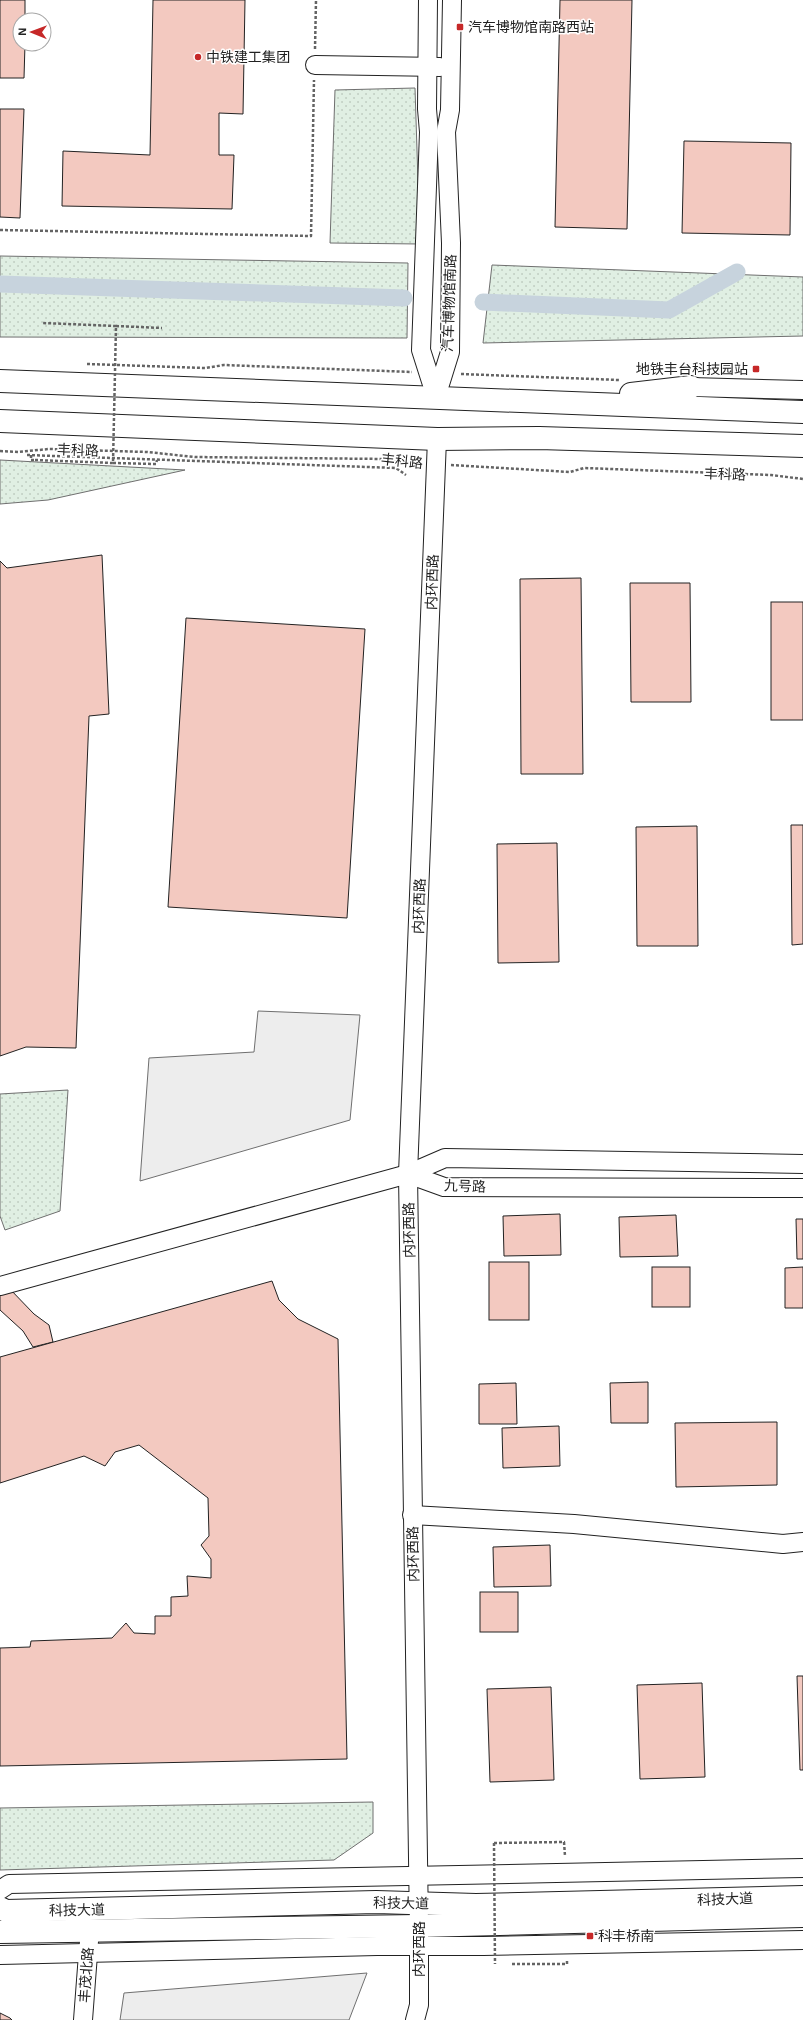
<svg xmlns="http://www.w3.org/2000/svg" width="803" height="2020" font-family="Arial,'Noto Sans SC',sans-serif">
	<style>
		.green { fill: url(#green-dots); stroke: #6f6f6f }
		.parking { fill: #ededed; stroke: #6f6f6f }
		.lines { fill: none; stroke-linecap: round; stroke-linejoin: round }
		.canal { stroke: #c7d3dd; stroke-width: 17 }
		.building { fill: #f3c9c0; stroke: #222 }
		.minor-casing { stroke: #222; stroke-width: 20 }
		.major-casing { stroke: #222; stroke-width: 24 }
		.path { stroke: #646464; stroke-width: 2.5; stroke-dasharray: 3 2; stroke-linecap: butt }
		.minor { stroke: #fff; stroke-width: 18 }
		.major { stroke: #fff; stroke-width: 22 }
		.path-bridge { stroke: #646464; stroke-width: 2.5; stroke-dasharray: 3 2; stroke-linecap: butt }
		.poi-dot { fill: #c62828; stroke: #fff; stroke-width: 1.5 }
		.labels { text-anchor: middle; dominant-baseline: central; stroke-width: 3; stroke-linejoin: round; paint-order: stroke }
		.poi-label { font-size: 14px; fill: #222; stroke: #fff; text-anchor: start }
		.street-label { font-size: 14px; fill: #222; stroke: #fff }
	</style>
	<defs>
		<pattern id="green-dots" width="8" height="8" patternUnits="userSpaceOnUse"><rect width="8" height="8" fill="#e0efe3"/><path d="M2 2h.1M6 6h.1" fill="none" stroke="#c0cdc2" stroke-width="1.8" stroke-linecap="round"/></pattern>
	</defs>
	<rect width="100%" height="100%" fill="#fff"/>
	<g class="green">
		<path d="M415,88L420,244L330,243L335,90Z"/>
		<path d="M0,256L408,263L407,338L0,337Z"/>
		<path d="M492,265L803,277V336L483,343Z"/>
		<path d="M0,460L185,470L48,500L0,504Z"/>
		<path d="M68,1090L60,1211L5,1230L0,1216V1094Z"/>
		<path d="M373,1802V1833L334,1860L0,1870V1808Z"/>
	</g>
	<g class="parking">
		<path d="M258,1011L360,1015L350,1120L140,1181L149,1058L254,1052Z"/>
		<path d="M367,1973L349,2020H120L124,1993Z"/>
	</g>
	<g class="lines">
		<g class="canal">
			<path d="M0,284L404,298"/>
			<path d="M483,302L669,310L737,272"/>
		</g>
	</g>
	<g class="building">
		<path d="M0,0H25V20H20V44H25L24,78H0Z"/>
		<path d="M153,0H245L243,114L219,113V155H234L232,209L62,206L63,151L150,155Z"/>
		<path d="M560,0H632L627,229L555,227Z"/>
		<path d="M0,109H24L20,218L0,217Z"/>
		<path d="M684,141L791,143L790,235L682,233Z"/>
		<path d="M102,555L109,714L89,716L76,1048L26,1047L0,1056V561L7,568Z"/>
		<path d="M581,578L583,774H521L520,579Z"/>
		<path d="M630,583H690L691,702H631Z"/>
		<rect x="771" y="602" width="32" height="118"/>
		<path d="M186,618L365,629L347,918L168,907Z"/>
		<path d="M791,825H803V944L792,945Z"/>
		<path d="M697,826L698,946H637L636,827Z"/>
		<path d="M557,843L559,962L498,963L497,844Z"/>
		<path d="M560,1214L561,1255L504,1256L503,1216Z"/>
		<path d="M676,1215L678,1256L620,1257L619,1217Z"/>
		<path d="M796,1219H803V1259H797Z"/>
		<rect x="489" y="1262" width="40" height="58"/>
		<rect x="652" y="1267" width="38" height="40"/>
		<path d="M803,1267V1308H785V1268Z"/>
		<path d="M0,1276L8,1287L34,1314L49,1325L53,1342L33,1347L23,1331L0,1310Z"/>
		<path d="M272,1281L279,1300L298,1319L338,1339L347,1759L0,1766V1648L30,1647L31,1641L112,1638L126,1623L134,1633L155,1634V1616H171V1597L188,1596L187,1576L211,1578V1559L201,1545L209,1536L208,1498L139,1445L115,1452L105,1466L84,1456L0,1483V1357Z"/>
		<path d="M648,1382V1423H611L610,1383Z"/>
		<path d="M516,1383L517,1424H479V1384Z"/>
		<path d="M777,1422V1485L676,1487L675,1423Z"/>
		<path d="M559,1426L560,1466L503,1468L502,1428Z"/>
		<path d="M550,1545L551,1586L494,1587L493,1547Z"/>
		<rect x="480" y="1592" width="38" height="40"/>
		<path d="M797,1676H803V1770H800Z"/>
		<path d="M702,1683L705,1777L640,1779L637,1685Z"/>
		<path d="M551,1687L554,1780L490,1782L487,1689Z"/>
		<path d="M0,2013L10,2018L12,2020H0Z"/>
	</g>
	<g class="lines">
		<g class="minor-casing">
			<g id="minor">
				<path d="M428,0L427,109L429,132L421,350L436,397"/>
				<path d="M315,65L440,67"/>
				<path d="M691,387L803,390"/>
				<path d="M436,397L450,352L451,243L446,132L450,110L452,0"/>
				<path d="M408,1174L444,1187L803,1188"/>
				<path d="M0,1286L408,1174L445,1158L803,1164"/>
				<path d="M412,1515L574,1524L783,1544L803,1542"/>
				<path d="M0,1890L9,1884L803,1868"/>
				<path d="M0,1955L377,1946H483L803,1940"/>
				<path d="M83,2020L89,1941"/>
				<path d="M415,2020L419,2005V1926L408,1174L437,439"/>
			</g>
		</g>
		<g class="major-casing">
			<g id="major">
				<path d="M0,381L803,412"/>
				<path d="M631,394L691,387"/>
				<path d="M0,421L437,439L539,438L803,446"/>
				<path d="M0,1908L6,1911L376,1902L476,1905L803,1897"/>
				<path d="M0,1932L419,1926L803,1916"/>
			</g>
		</g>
		<g class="path">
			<path d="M315,49L316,0"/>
			<path d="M0,230L311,236L314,80"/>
			<path d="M116,326L162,328"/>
			<path d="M87,364L205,368L224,365L412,372"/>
			<path d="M461,374L619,380"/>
			<path d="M0,451L18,452L49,449L147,452L195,457L385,459L400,463L420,464"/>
			<path d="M27,455L396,468L406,475"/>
			<path d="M31,455V460H35"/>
			<path d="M113,463L156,464L157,460"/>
			<path d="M451,465L570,472L584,468L771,475L803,479"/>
			<path d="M494,1843L564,1842L565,1856"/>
			<path d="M512,1964H567V1961"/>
		</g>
		<use href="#minor" class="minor"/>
		<use href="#major" class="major"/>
		<g class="path-bridge">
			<path d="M35,460L113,463L116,326L43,323"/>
			<path d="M494,1843L495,1964"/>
		</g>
	</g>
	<g class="poi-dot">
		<rect x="456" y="23" width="8" height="8" rx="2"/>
		<circle cx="198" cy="57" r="4"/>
		<rect x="752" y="365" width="8" height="8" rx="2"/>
		<rect x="586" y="1932" width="8" height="8" rx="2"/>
	</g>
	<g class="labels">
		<g class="poi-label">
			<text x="468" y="27">汽车博物馆南路西站</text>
			<text x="206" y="57">中铁建工集团</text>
			<text x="748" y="369" text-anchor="end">地铁丰台科技园站</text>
			<text x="598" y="1936">科丰桥南</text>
		</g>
		<g class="street-label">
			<text transform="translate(449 303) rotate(-88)">汽车博物馆南路</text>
			<text transform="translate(78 450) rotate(2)">丰科路</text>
			<text transform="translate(402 461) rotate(6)">丰科路</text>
			<text transform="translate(725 474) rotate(2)">丰科路</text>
			<text transform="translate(432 582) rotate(-88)">内环西路</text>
			<text transform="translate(419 906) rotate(-88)">内环西路</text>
			<text transform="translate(465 1186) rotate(2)">九号路</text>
			<text transform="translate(409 1230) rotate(-91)">内环西路</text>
			<text transform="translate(413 1554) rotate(-91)">内环西路</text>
			<text transform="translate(725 1899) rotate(-2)">科技大道</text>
			<text transform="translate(401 1903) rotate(1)">科技大道</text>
			<text transform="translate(77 1910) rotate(-1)">科技大道</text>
			<text transform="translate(419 1949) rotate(-90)">内环西路</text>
			<text transform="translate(86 1975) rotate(-86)">丰茂北路</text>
		</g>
	</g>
	<g transform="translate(32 32) rotate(271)"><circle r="19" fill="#ffffff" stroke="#a7a7a7"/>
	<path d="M0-3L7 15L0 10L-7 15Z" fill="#c62828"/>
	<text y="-6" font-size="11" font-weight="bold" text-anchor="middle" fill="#222222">N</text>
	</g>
</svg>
